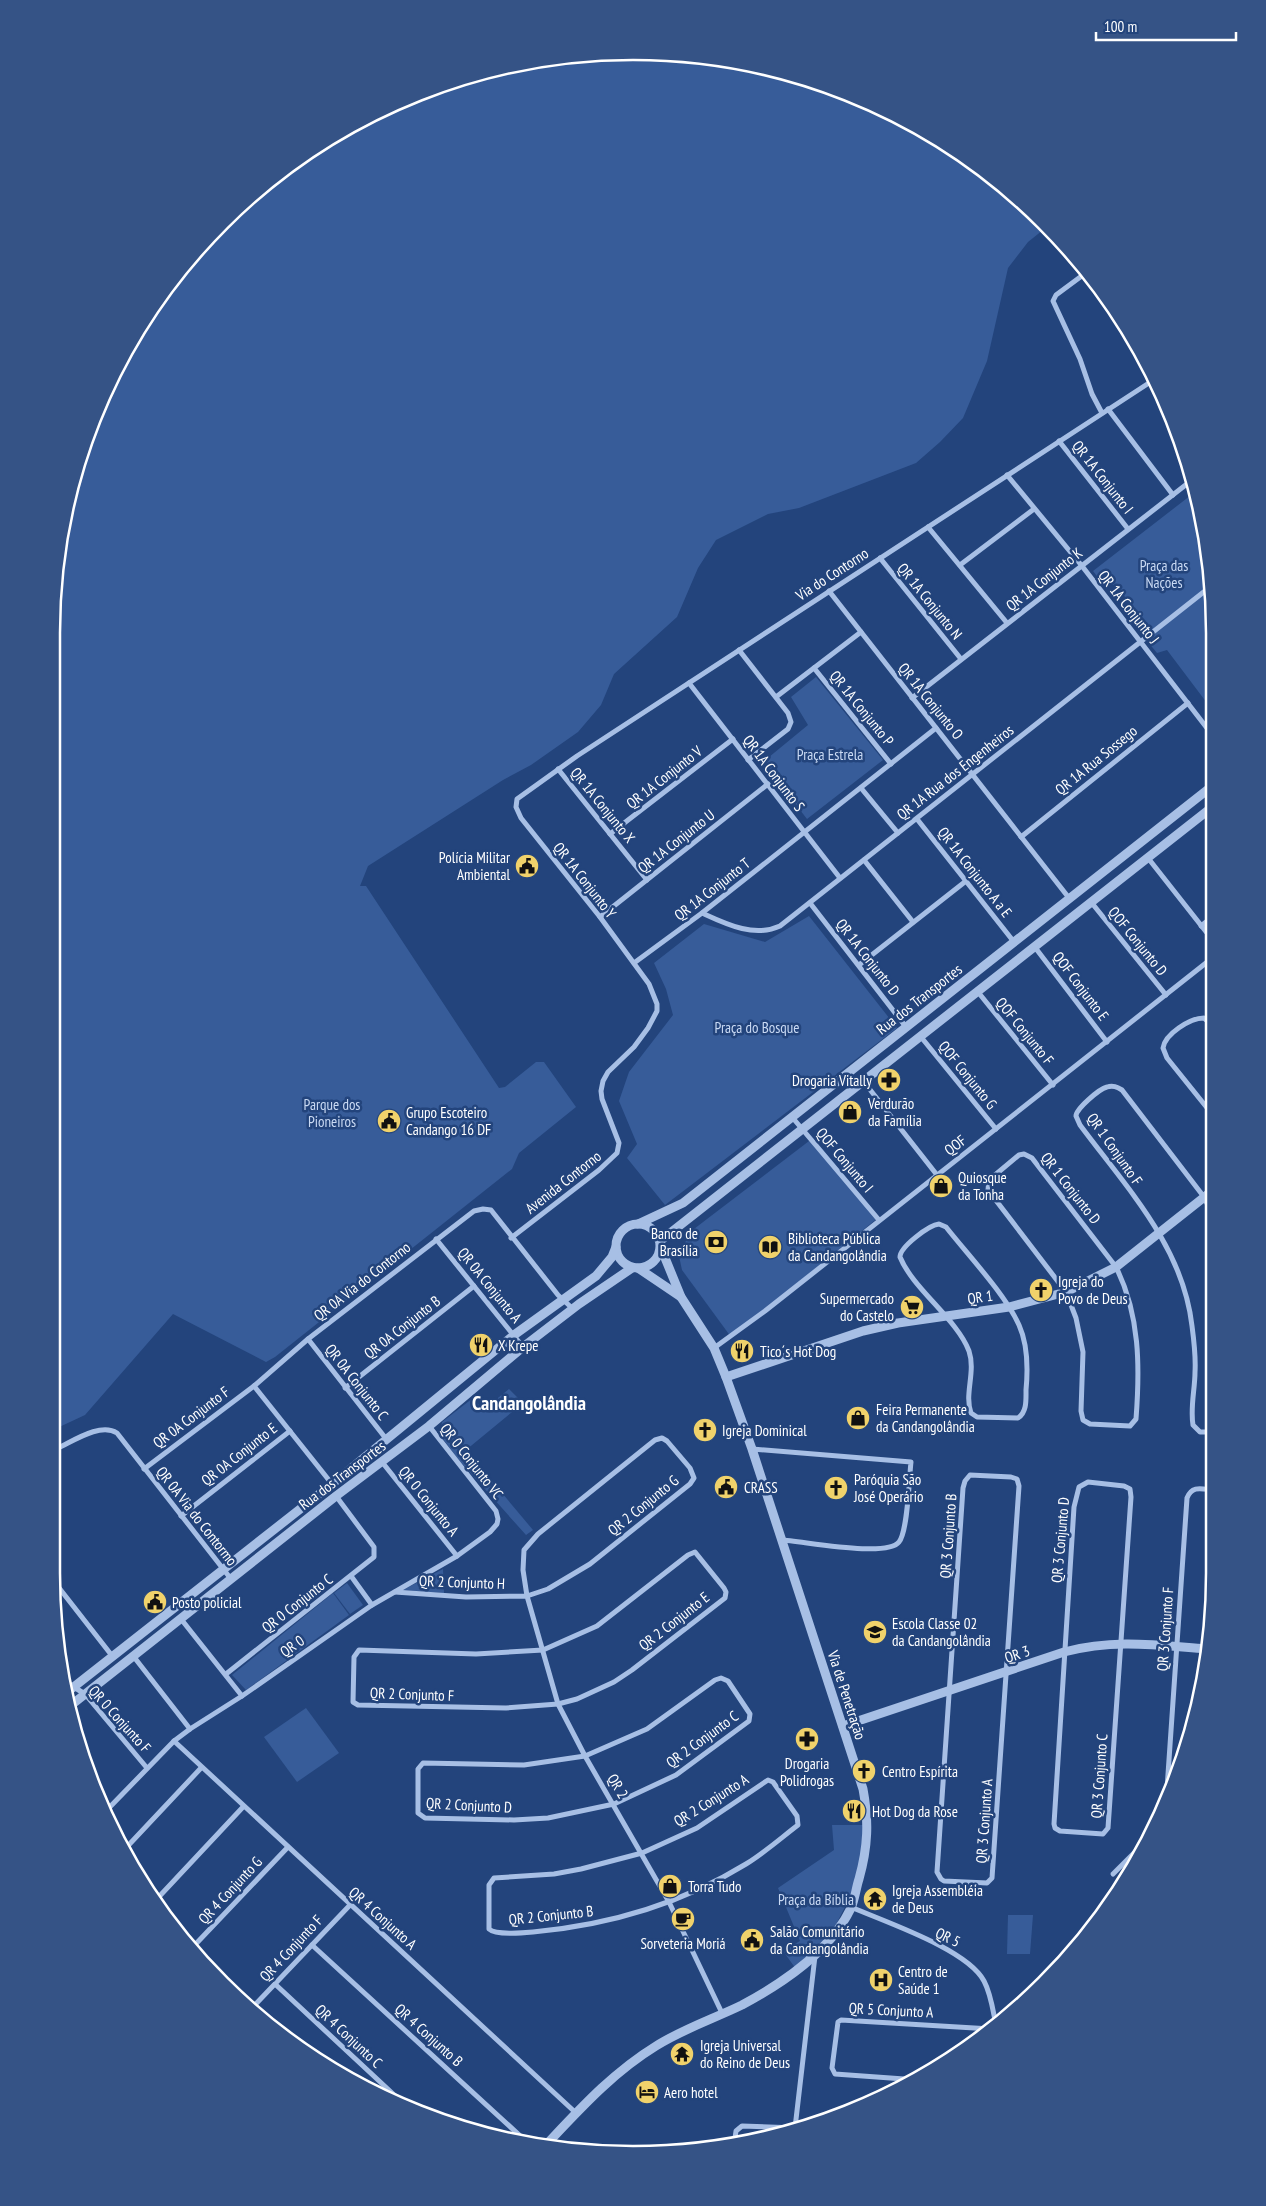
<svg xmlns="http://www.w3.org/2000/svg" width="1266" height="2206" font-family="'PT Sans Narrow',sans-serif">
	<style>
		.green { fill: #375c99 }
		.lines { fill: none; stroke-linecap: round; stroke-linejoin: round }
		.minor { stroke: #a7bfe5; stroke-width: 5 }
		.tertiary { stroke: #a7bfe5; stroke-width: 9 }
		.labels { text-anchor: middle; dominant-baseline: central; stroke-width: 5; stroke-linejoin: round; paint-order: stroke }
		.street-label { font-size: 15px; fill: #fff; stroke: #23447c }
		.park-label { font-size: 15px; fill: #cadaf4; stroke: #23447c }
		.poi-label { font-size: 15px; fill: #fff; stroke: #23447c; text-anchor: start }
		.district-label { font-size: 20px; font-weight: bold; fill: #fff; stroke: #23447c }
		.rim { fill: none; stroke: #fff; stroke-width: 2.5 }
	</style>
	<rect width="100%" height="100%" fill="#23447c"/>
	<g class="green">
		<path d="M595,52L709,56L820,82L924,129L1048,226L1028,242L1008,268L987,361L963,418L940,442L916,463L799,508L768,514L716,540L698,568L677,617L614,674L601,705L578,732L531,765L503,780L368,866L360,886H366L499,1088L505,1087L536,1062H544L576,1107L519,1153L512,1169L275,1357L266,1362L173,1314L85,1415L55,1429L52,595L71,482L129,342L196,249L279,171L376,111L483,71Z"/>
		<path d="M1195,492L1210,557V707L1167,650L1157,653L1139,631L1145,623L1116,585L1103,584L1093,571Z"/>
		<path d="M816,677L883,760L807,819L763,762L808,725L791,697Z"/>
		<path d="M809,916L897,1028L665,1205L627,1158L637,1144L619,1101L629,1072L673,1015L666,989L654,963L704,924L765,942Z"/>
		<path d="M813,1138L879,1217L731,1337L682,1270L679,1256L690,1232Z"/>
		<path d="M509,1389L523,1403L466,1450L533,1530L526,1535L458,1459L440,1435L442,1422L473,1398L483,1410Z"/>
		<path d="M443,1569L444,1593L403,1590Z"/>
		<path d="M347,1583L363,1605L350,1614L334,1593Z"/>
		<path d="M333,1593L349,1615L246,1690L232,1675Z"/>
		<path d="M306,1708L339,1753L297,1782L264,1737Z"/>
		<path d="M832,1825H867L856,1886L833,1930L796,1969L783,1951L800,1941L778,1888L834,1850Z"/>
		<path d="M1008,1915H1033L1030,1954H1007Z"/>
	</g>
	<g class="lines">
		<g class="minor">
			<path d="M1083,275L1056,295L1053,301L1080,359L1092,394L1102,413"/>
			<path d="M1108,409L1173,495"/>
			<path d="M1059,441L1128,529"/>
			<path d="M1007,475L1082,566L1210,732"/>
			<path d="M928,527L1007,623"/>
			<path d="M880,558L961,659"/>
			<path d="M960,565L1034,509"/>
			<path d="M829,591L1069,898"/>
			<path d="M739,650L788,713L791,722L788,729L748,760"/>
			<path d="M814,668L891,764"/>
			<path d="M689,683L840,878"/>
			<path d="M776,697L861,632"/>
			<path d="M912,698L1192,480"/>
			<path d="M558,769L647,880"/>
			<path d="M861,788L898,833"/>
			<path d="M917,819L1014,942"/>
			<path d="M610,834L733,739"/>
			<path d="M1021,837L1188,703"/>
			<path d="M1148,858L1211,938"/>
			<path d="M864,860L913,922"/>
			<path d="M1091,902L1166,995"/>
			<path d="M810,903L906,1027"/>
			<path d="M702,913C726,924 754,938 780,926L1210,587"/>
			<path d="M600,917L768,784"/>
			<path d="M1201,926L1211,918"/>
			<path d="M1034,946L1107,1042"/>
			<path d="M634,963L702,913L936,728"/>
			<path d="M859,965L966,881"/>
			<path d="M978,992L1053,1085"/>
			<path d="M1211,1024L1204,1018C1190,1018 1165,1034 1163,1048L1167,1058L1212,1114"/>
			<path d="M921,1037L996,1129"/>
			<path d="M864,1082L937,1175"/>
			<path d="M792,1117L879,1220"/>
			<path d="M1024,1154L1032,1158L1116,1267C1140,1315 1140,1367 1136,1419L1130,1426L1090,1424L1083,1420L1081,1411L1083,1352L1076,1318L1066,1292L988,1190L989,1180L1019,1155Z"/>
			<path d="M1212,1214L1204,1197L1122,1090C1117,1087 1113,1085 1107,1087C1099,1089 1076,1109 1076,1116L1080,1125C1126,1187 1183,1246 1192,1326C1194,1341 1196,1356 1195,1372C1195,1389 1190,1408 1193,1425L1200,1432H1213"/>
			<path d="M939,1224L946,1227C968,1255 1005,1294 1019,1325C1028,1345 1028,1369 1026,1390C1026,1400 1027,1412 1018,1418L977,1417L971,1413C964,1394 976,1372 969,1351C957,1319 913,1289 900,1257C900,1247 929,1225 939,1224Z"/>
			<path d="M511,1238L599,1170L617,1153L619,1143L602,1099L601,1091L603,1081L608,1072L634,1047L648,1028L657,1011V1004L649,984L600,917L521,818L516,807L517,799L577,756L1152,381"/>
			<path d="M436,1239L523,1347"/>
			<path d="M308,1339L387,1440"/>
			<path d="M714,1348L765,1311L1211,959"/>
			<path d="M254,1386L332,1484"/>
			<path d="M345,1388L474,1286"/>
			<path d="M56,1449C72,1442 100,1422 117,1433L231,1579"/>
			<path d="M752,1449L911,1462C909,1478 908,1531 899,1542C887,1558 803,1541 781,1540"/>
			<path d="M382,1462L457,1556"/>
			<path d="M144,1469L254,1386L308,1339L474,1211L483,1209L491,1210L558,1295L573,1309"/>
			<path d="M970,1475L1011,1477L1017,1479L1019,1486L992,1878L987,1883L944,1881L941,1879L937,1872L963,1488L965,1481Z"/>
			<path d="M1088,1482L1124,1486L1130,1489L1131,1497L1108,1828L1103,1834L1060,1831L1055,1828L1054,1824L1074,1507L1079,1487Z"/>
			<path d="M181,1516L290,1431"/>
			<path d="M695,1552L724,1588L726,1592L725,1598L632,1670L614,1682L577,1699L558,1704L506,1708L358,1705L353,1702L354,1657L359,1650L476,1654L543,1650L597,1626L688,1555Z"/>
			<path d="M351,1576L372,1605"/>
			<path d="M56,1584L113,1657"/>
			<path d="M395,1592L466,1597L527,1596L548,1589L590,1564L690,1484L694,1478L690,1468L667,1441L662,1438L655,1440L538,1534L524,1550L523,1570L527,1596L558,1704L585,1756L669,1902L722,2013"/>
			<path d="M181,1619L242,1696"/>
			<path d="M134,1657L190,1729"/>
			<path d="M226,1674L374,1557V1547L336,1496"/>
			<path d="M721,1678L728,1681L750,1714L749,1721L676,1775L614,1804L548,1818L514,1820L425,1818L418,1813V1769L423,1763L524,1765L585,1756L647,1729L715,1680Z"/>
			<path d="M64,1681L85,1694L147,1768"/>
			<path d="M174,1741L576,2113"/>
			<path d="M768,1780L773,1782L797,1816L798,1825C781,1838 764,1853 746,1864C681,1904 609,1925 533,1932C523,1933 495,1935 489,1929V1885L494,1878L554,1874L581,1869L642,1853L697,1828Z"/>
			<path d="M1169,1793L1167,1789L1187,1498C1192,1485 1202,1489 1213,1490"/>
			<path d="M104,1813L174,1741L190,1729L242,1696L372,1605L457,1556L490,1532L497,1524L498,1519L496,1511L429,1426"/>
			<path d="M124,1850L201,1768"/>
			<path d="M1113,1874L1148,1839"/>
			<path d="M155,1901L243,1807"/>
			<path d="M851,1907C885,1922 967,1949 984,1981C991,1994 993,2011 996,2025"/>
			<path d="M312,1945L529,2144"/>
			<path d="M191,1949L288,1847"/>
			<path d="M275,1984L406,2106"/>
			<path d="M251,2009L350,1905"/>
			<path d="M918,2080L835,2074L832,2068L838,2022L841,2020L991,2029"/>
			<path d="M795,2128L815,1956"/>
			<path d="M734,2145L736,2131L742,2126L797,2128"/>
		</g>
		<g class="tertiary">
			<path d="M638,1224L683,1203L1211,787"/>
			<circle cx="638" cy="1246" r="22"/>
			<path d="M660,1241L1211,808"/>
			<path d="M638,1268L681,1297"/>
			<path d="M726,1377L863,1331L898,1323L1009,1307L1066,1292L1116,1267L1212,1191"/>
			<path d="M66,1693L332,1484L514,1335L596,1276L612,1257L616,1247"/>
			<path d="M70,1706L336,1496L429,1426L523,1347L579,1304L632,1268"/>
			<path d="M843,1726L1064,1652C1115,1639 1154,1645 1206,1649"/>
			<path d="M544,2147C579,2110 612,2073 656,2046C683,2029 713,2019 742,2005C783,1983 830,1952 851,1908C855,1899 856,1888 859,1879C868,1847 869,1821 863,1789L752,1449L726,1377L714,1348L681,1297L661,1248"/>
		</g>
	</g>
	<defs>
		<g id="civic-disc" transform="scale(1.25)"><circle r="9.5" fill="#f0d26b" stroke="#23447c"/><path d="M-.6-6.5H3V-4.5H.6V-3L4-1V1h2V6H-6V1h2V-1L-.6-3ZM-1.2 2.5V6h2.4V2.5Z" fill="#111"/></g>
		<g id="pharmacy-disc" transform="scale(1.25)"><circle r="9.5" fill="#f0d26b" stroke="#23447c"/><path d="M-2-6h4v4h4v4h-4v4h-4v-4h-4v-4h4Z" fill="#111"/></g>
		<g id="shop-disc" transform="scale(1.25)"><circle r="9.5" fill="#f0d26b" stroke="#23447c"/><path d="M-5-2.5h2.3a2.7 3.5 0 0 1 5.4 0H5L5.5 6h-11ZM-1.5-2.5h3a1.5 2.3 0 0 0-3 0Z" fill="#111"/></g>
		<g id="bank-disc" transform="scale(1.25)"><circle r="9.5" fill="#f0d26b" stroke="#23447c"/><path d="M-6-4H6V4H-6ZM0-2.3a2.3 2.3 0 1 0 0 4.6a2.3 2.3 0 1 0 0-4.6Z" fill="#111"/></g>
		<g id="library-disc" transform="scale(1.25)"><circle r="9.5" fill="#f0d26b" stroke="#23447c"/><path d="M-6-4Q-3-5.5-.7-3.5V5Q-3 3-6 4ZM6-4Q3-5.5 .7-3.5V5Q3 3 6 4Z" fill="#111"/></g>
		<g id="church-disc" transform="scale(1.25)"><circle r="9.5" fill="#f0d26b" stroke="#23447c"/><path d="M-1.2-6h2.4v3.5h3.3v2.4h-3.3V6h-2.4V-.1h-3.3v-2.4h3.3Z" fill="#111"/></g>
		<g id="supermarket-disc" transform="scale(1.25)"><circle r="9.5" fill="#f0d26b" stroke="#23447c"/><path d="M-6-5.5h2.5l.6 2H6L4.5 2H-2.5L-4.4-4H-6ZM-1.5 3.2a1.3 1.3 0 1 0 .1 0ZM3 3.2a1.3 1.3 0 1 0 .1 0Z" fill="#111"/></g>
		<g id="restaurant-disc" transform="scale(1.25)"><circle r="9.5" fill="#f0d26b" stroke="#23447c"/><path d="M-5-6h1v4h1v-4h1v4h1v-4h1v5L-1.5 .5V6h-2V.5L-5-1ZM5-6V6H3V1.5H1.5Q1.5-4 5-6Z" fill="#111"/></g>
		<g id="school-disc" transform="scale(1.25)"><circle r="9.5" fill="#f0d26b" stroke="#23447c"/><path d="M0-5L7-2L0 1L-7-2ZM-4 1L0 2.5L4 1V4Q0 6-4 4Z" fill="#111"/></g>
		<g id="temple-disc" transform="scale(1.25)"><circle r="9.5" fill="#f0d26b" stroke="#23447c"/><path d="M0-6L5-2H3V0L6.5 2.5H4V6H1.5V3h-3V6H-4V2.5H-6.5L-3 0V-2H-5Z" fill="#111"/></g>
		<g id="cafe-disc" transform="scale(1.25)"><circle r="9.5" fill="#f0d26b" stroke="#23447c"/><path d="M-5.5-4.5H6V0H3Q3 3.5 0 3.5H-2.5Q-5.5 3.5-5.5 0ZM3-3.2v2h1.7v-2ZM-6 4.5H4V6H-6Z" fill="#111"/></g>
		<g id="hospital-disc" transform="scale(1.25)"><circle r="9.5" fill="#f0d26b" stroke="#23447c"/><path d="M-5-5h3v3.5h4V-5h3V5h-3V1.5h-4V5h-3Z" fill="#111"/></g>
		<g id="hotel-disc" transform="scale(1.25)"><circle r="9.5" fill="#f0d26b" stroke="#23447c"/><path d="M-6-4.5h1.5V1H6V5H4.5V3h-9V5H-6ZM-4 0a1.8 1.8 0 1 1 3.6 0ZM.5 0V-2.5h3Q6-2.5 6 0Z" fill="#111"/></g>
	</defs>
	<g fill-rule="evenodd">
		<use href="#civic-disc" x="527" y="866"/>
		<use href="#pharmacy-disc" x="889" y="1080"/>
		<use href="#shop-disc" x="850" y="1112"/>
		<use href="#civic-disc" x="389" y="1121"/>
		<use href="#shop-disc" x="941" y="1186"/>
		<use href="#bank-disc" x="716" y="1242"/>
		<use href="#library-disc" x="770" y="1247"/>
		<use href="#church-disc" x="1041" y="1290"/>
		<use href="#supermarket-disc" x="912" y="1307"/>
		<use href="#restaurant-disc" x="481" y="1345"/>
		<use href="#restaurant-disc" x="742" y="1351"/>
		<use href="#shop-disc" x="858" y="1418"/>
		<use href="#church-disc" x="705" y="1430"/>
		<use href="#civic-disc" x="726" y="1487"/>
		<use href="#church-disc" x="836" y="1488"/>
		<use href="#civic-disc" x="155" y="1602"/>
		<use href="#school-disc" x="875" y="1632"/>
		<use href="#pharmacy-disc" x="807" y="1739"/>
		<use href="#church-disc" x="864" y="1771"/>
		<use href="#restaurant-disc" x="854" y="1811"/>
		<use href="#shop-disc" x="670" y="1886"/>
		<use href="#temple-disc" x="875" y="1899"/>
		<use href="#cafe-disc" x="683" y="1919"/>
		<use href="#civic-disc" x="752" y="1940"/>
		<use href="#hospital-disc" x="881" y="1980"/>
		<use href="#temple-disc" x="682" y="2054"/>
		<use href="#hotel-disc" x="647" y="2092"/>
	</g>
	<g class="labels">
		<g class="street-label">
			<text transform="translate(1103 477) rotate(52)">QR 1A Conjunto I</text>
			<text transform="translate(832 574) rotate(-33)">Via do Contorno</text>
			<text transform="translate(1044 579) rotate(-38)">QR 1A Conjunto K</text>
			<text transform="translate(930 601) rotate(51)">QR 1A Conjunto N</text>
			<text transform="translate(1129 607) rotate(52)">QR 1A Conjunto J</text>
			<text transform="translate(931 701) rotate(51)">QR 1A Conjunto O</text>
			<text transform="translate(862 708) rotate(51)">QR 1A Conjunto P</text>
			<text transform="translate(1096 760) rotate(-39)">QR 1A Rua Sossego</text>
			<text transform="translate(955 772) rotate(-38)">QR 1A Rua dos Engenheiros</text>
			<text transform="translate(774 773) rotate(53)">QR 1A Conjunto S</text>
			<text transform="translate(664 777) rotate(-38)">QR 1A Conjunto V</text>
			<text transform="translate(603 805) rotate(51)">QR 1A Conjunto X</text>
			<text transform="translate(676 841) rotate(-38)">QR 1A Conjunto U</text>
			<text transform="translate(975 872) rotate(52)">QR 1A Conjunto A a E</text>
			<text transform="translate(585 880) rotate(52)">QR 1A Conjunto Y</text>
			<text transform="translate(712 889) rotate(-38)">QR 1A Conjunto T</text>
			<text transform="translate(1138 941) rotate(51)">QOF Conjunto D</text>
			<text transform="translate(868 957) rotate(52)">QR 1A Conjunto D</text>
			<text transform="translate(1081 986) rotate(53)">QOF Conjunto E</text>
			<text transform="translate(919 999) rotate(-38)">Rua dos Transportes</text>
			<text transform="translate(1025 1031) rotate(51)">QOF Conjunto F</text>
			<text transform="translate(968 1075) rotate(51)">QOF Conjunto G</text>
			<text transform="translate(955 1145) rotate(-38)">QOF</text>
			<text transform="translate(1115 1149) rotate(55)">QR 1 Conjunto F</text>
			<text transform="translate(845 1160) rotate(50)">QOF Conjunto I</text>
			<text transform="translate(563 1182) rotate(-38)">Avenida Contorno</text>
			<text transform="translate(1071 1188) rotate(52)">QR 1 Conjunto D</text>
			<text transform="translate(362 1281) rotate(-38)">QR 0A Via do Contorno</text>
			<text transform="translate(490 1285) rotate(51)">QR 0A Conjunto A</text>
			<text transform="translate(980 1297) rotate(-8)">QR 1</text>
			<text transform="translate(402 1327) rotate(-38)">QR 0A Conjunto B</text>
			<text transform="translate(357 1382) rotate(52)">QR 0A Conjunto C</text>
			<text transform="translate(191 1417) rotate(-37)">QR 0A Conjunto F</text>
			<text transform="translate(239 1454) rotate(-38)">QR 0A Conjunto E</text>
			<text transform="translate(472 1461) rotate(52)">QR 0 Conjunto VC</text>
			<text transform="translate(342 1475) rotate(-37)">Rua dos Transportes</text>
			<text transform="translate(429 1501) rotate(51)">QR 0 Conjunto A</text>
			<text transform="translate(643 1505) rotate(-39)">QR 2 Conjunto G</text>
			<text transform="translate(197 1516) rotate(52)">QR 0A Via do Contormo</text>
			<text transform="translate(948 1536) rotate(-86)">QR 3 Conjunto B</text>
			<text transform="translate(1060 1540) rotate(-85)">QR 3 Conjunto D</text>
			<text transform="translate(462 1582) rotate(2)">QR 2 Conjunto H</text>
			<text transform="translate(297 1603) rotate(-38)">QR 0 Conjunto C</text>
			<text transform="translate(674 1621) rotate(-38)">QR 2 Conjunto E</text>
			<text transform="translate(1165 1629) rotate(-86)">QR 3 Conjunto F</text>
			<text transform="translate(292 1646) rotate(-35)">QR 0</text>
			<text transform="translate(1017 1654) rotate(-19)">QR 3</text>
			<text transform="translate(412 1694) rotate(2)">QR 2 Conjunto F</text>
			<text transform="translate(847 1695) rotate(72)">Via de Penetração</text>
			<text transform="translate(120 1719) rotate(48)">QR 0 Conjunto F</text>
			<text transform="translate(702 1739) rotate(-36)">QR 2 Conjunto C</text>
			<text transform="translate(1099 1776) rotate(-86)">QR 3 Conjunto C</text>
			<text transform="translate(618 1786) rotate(59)">QR 2</text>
			<text transform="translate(711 1800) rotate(-32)">QR 2 Conjunto A</text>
			<text transform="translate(469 1805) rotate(3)">QR 2 Conjunto D</text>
			<text transform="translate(984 1821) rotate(-86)">QR 3 Conjunto A</text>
			<text transform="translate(230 1890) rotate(-47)">QR 4 Conjunto G</text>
			<text transform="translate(551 1915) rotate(-6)">QR 2 Conjunto B</text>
			<text transform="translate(383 1918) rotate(42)">QR 4 Conjunto A</text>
			<text transform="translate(948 1937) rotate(26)">QR 5</text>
			<text transform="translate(291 1948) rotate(-47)">QR 4 Conjunto F</text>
			<text transform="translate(891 2010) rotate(3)">QR 5 Conjunto A</text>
			<text transform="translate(429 2035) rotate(42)">QR 4 Conjunto B</text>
			<text transform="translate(349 2036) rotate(43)">QR 4 Conjunto C</text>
		</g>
		<g class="park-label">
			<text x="1164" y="565">Praça das<tspan x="1164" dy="17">Nações</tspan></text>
			<text x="830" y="754">Praça Estrela</text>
			<text x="757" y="1027">Praça do Bosque</text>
			<text x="332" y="1104">Parque dos<tspan x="332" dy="17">Pioneiros</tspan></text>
			<text x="816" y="1899">Praça da Bíblia</text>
		</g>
		<g class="poi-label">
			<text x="510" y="857" text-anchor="end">Polícia Militar<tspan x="510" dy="17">Ambiental</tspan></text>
			<text x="872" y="1080" text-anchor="end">Drogaria Vitally</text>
			<text x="868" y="1103">Verdurão<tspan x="868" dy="17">da Família</tspan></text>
			<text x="406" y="1112">Grupo Escoteiro<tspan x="406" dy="17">Candango 16 DF</tspan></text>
			<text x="958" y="1177">Quiosque<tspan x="958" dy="17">da Tonha</tspan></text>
			<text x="698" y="1233" text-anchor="end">Banco de<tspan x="698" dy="17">Brasília</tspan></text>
			<text x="788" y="1238">Biblioteca Pública<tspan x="788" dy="17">da Candangolândia</tspan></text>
			<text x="1058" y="1281">Igreja do<tspan x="1058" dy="17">Povo de Deus</tspan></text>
			<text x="894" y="1298" text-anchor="end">Supermercado<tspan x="894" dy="17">do Castelo</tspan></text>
			<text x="498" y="1345">X Krepe</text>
			<text x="760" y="1351">Tico´s Hot Dog</text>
			<text x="876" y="1409">Feira Permanente<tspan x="876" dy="17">da Candangolândia</tspan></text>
			<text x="722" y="1430">Igreja Dominical</text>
			<text x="854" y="1479">Paróquia São<tspan x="854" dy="17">José Operário</tspan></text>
			<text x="744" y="1487">CRASS</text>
			<text x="172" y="1602">Posto policial</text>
			<text x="892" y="1623">Escola Classe 02<tspan x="892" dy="17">da Candangolândia</tspan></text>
			<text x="807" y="1763" text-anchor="middle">Drogaria<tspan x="807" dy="17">Polidrogas</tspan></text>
			<text x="882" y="1771">Centro Espírita</text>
			<text x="872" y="1811">Hot Dog da Rose</text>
			<text x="688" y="1886">Torra Tudo</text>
			<text x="892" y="1890">Igreja Assembléia<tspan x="892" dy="17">de Deus</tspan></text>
			<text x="770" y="1931">Salão Comunitário<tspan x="770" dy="17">da Candangolândia</tspan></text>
			<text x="683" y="1943" text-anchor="middle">Sorveteria Moriá</text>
			<text x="898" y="1971">Centro de<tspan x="898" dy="17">Saúde 1</tspan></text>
			<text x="700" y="2045">Igreja Universal<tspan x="700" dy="17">do Reino de Deus</tspan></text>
			<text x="664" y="2092">Aero hotel</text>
		</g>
		<g class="district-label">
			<text x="529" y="1403">Candangolândia</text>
		</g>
	</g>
	<path d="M0 0H1266V2206H0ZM633 60H633A573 573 0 0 1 1206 633V1573A573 573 0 0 1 633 2146H633A573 573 0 0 1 60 1573V633A573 573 0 0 1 633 60Z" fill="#355386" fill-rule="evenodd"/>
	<path class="rim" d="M633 60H633A573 573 0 0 1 1206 633V1573A573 573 0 0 1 633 2146H633A573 573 0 0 1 60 1573V633A573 573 0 0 1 633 60Z"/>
	<path d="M1096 32v8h140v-8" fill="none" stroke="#ffffff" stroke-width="2.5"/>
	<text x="1104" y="32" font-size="15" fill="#ffffff" stroke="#23447c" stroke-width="4" paint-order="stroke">100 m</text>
</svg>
